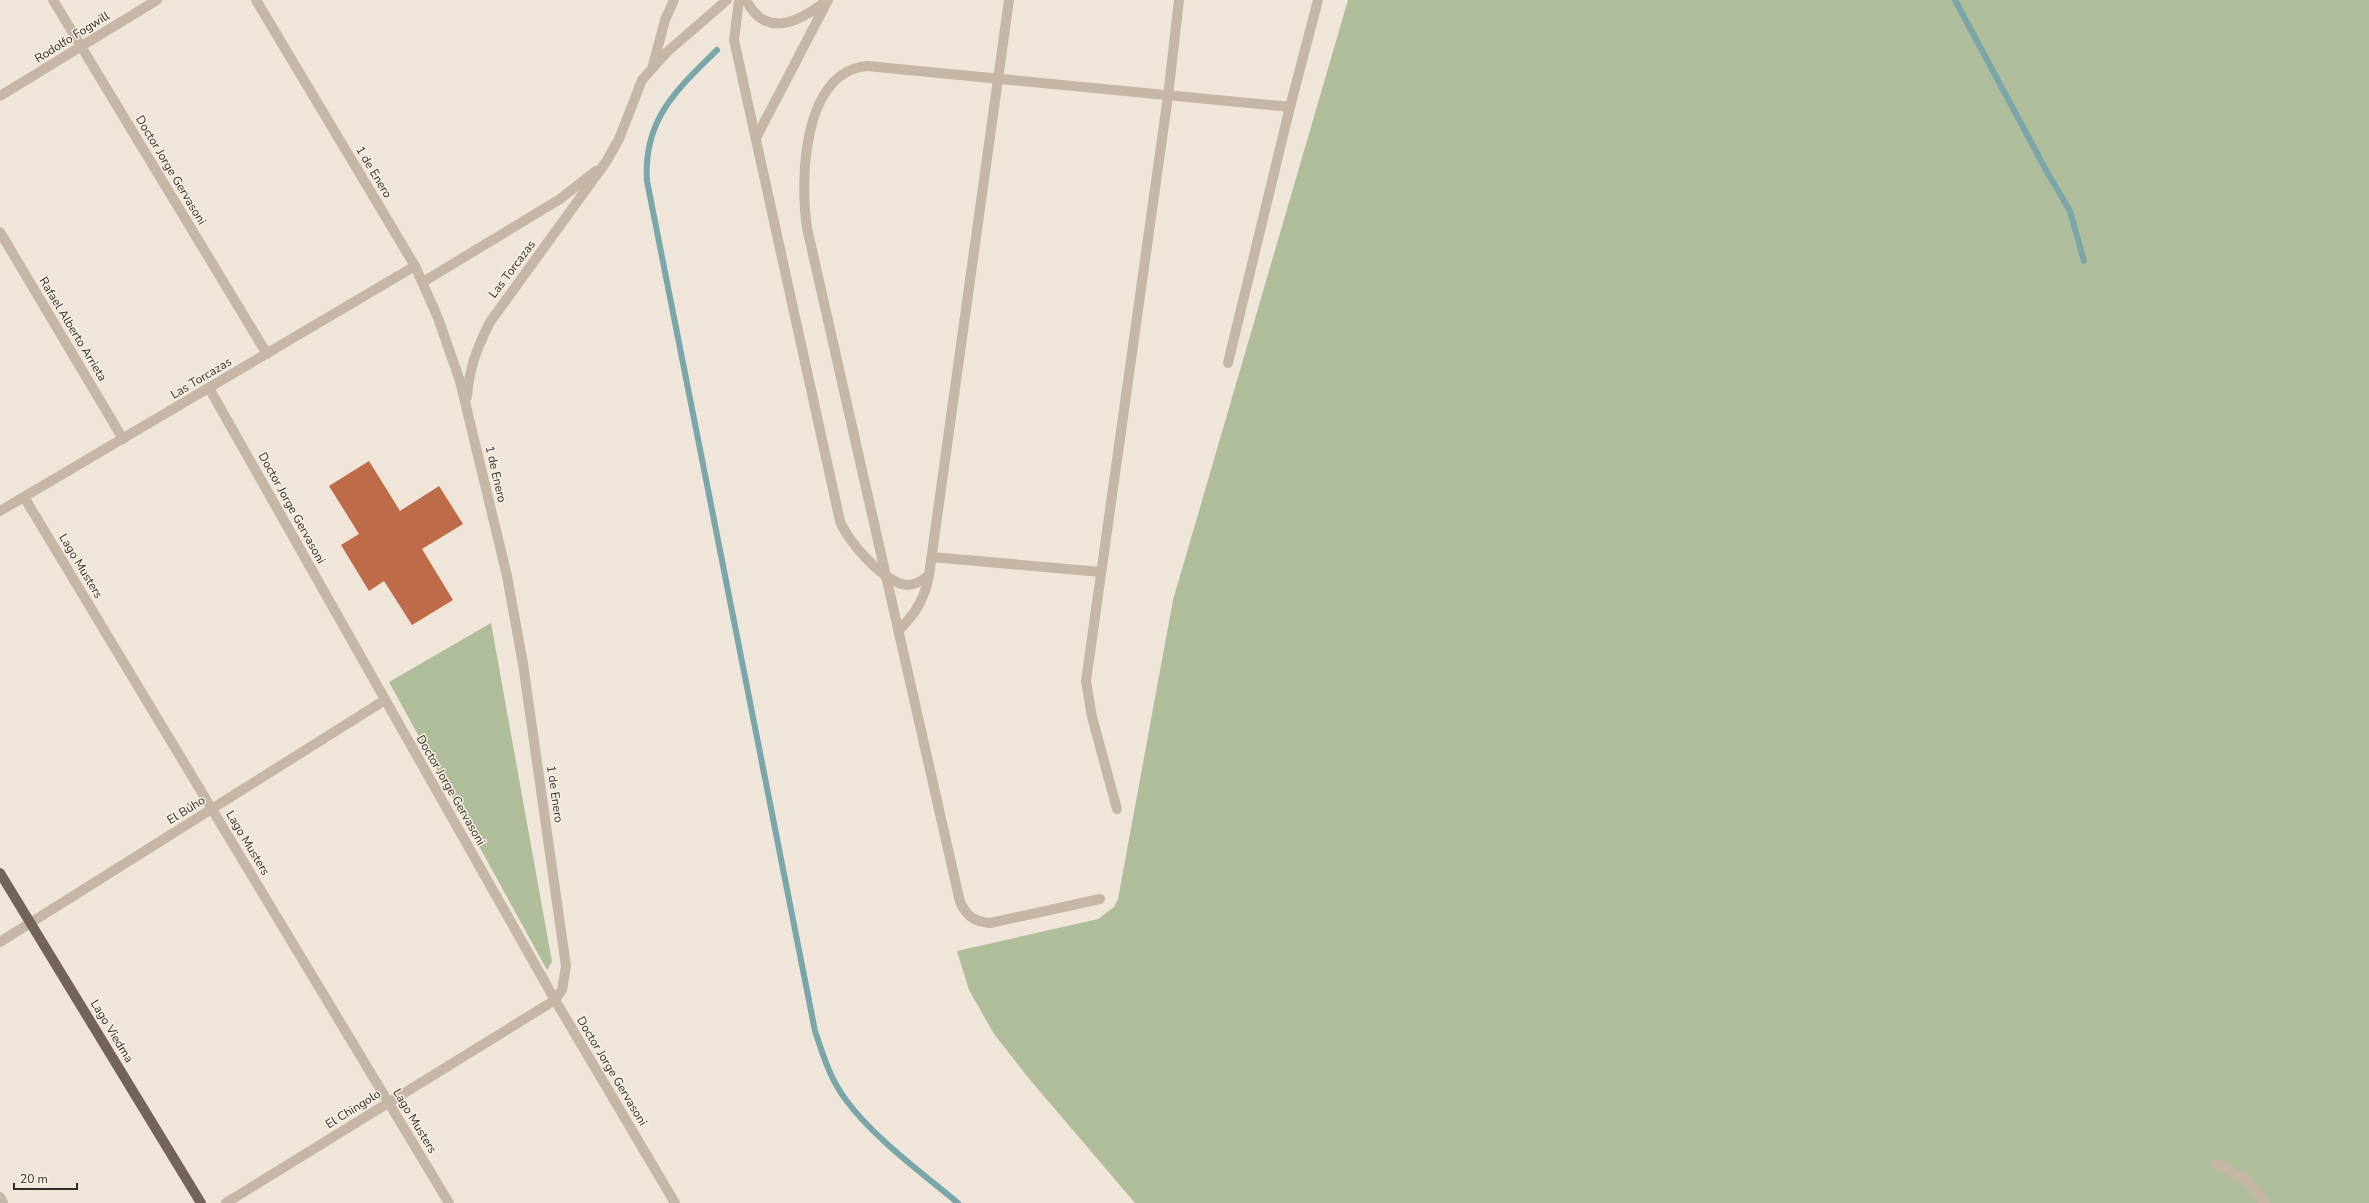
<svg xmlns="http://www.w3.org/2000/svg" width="2369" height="1203" font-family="'Nunito Sans',sans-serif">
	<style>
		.green { fill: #b0bd9a }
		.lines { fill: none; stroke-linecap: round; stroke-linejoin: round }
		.stream { stroke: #7aa6aa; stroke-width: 6 }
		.building { fill: #be6b49 }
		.minor { stroke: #c6b6a6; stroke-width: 10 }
		.major { stroke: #746358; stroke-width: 10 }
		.labels { text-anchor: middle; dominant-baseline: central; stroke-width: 3; stroke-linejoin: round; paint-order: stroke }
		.street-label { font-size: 12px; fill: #332b26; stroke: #f7f0e5 }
	</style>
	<rect width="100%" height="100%" fill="#efe6d9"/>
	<g class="green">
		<path d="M1348,0H2369V1203H1135L1031,1081L994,1034L969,990L957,951L1098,919L1114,907L1118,899L1173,600Z"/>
		<path d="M491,623L552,962L547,970L389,682Z"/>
	</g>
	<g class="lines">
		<g class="stream">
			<path d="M1955,0L2046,170L2070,211L2084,261"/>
			<path d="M717,50C676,90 643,120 647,181L815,1031C823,1055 830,1079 846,1100C873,1137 922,1173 958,1203"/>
		</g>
	</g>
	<path class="building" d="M369,461L400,511L439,486L463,524L422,549L453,600L412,625L384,581L369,591L341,545L359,534L329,486Z"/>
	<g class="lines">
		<g class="minor">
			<path d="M53,0L267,354"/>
			<path d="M739,0L734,40L840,521C847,541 885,584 908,585C916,585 923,580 929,575"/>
			<path d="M746,0C766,39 799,22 826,1"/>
			<path d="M653,65L665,20L674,0"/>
			<path d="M0,96L157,0"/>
			<path d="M756,138L828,0"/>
			<path d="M0,232L123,439"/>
			<path d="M423,282L560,199L596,171"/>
			<path d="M1228,363L1290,107L1318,0"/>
			<path d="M209,388L555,1000L675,1203"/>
			<path d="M467,397C469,368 477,348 490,322L606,162L619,139L642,80L667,52L727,0"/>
			<path d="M24,497L449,1203"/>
			<path d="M0,511L415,266"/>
			<path d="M932,557L1101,572"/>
			<path d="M899,630C916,613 925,598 929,575L1009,0"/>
			<path d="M1117,809L1092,717L1086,681L1168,96L1179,0"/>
			<path d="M1100,899L990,923C974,922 967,916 960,902L807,228C800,181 802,72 867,66L1290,107"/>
			<path d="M0,942L385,700"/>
			<path d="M2217,1164L2245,1179L2265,1203"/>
			<path d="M0,1197L3,1203"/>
			<path d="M226,1203L555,1000L562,990L566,966L523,664L507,576L460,381L438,318L415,266L256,0"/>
		</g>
		<path class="major" d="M0,873L201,1203"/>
	</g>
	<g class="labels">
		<g class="street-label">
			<text transform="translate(72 37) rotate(-32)">Rodolfo Fogwill</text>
			<text transform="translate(171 170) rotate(59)">Doctor Jorge Gervasoni</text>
			<text transform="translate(374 172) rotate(59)">1 de Enero</text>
			<text transform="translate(512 269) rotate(-53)">Las Torcazas</text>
			<text transform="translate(73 329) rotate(59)">Rafael Alberto Arrieta</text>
			<text transform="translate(201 378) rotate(-31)">Las Torcazas</text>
			<text transform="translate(496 474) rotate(77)">1 de Enero</text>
			<text transform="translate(292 508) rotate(61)">Doctor Jorge Gervasoni</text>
			<text transform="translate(81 566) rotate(59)">Lago Musters</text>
			<text transform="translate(451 790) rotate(60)">Doctor Jorge Gervasoni</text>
			<text transform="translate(555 794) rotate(82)">1 de Enero</text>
			<text transform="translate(186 810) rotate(-32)">El Búho</text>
			<text transform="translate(248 843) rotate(59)">Lago Musters</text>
			<text transform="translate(112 1031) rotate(59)">Lago Viedma</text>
			<text transform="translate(612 1071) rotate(59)">Doctor Jorge Gervasoni</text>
			<text transform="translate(353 1109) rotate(-32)">El Chingolo</text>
			<text transform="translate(415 1121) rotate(59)">Lago Musters</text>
		</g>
	</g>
	<path d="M14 1183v6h63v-6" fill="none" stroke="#332b26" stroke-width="2"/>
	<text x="20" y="1183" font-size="12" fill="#332b26" stroke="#f7f0e5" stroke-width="3" paint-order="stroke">20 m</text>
</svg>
